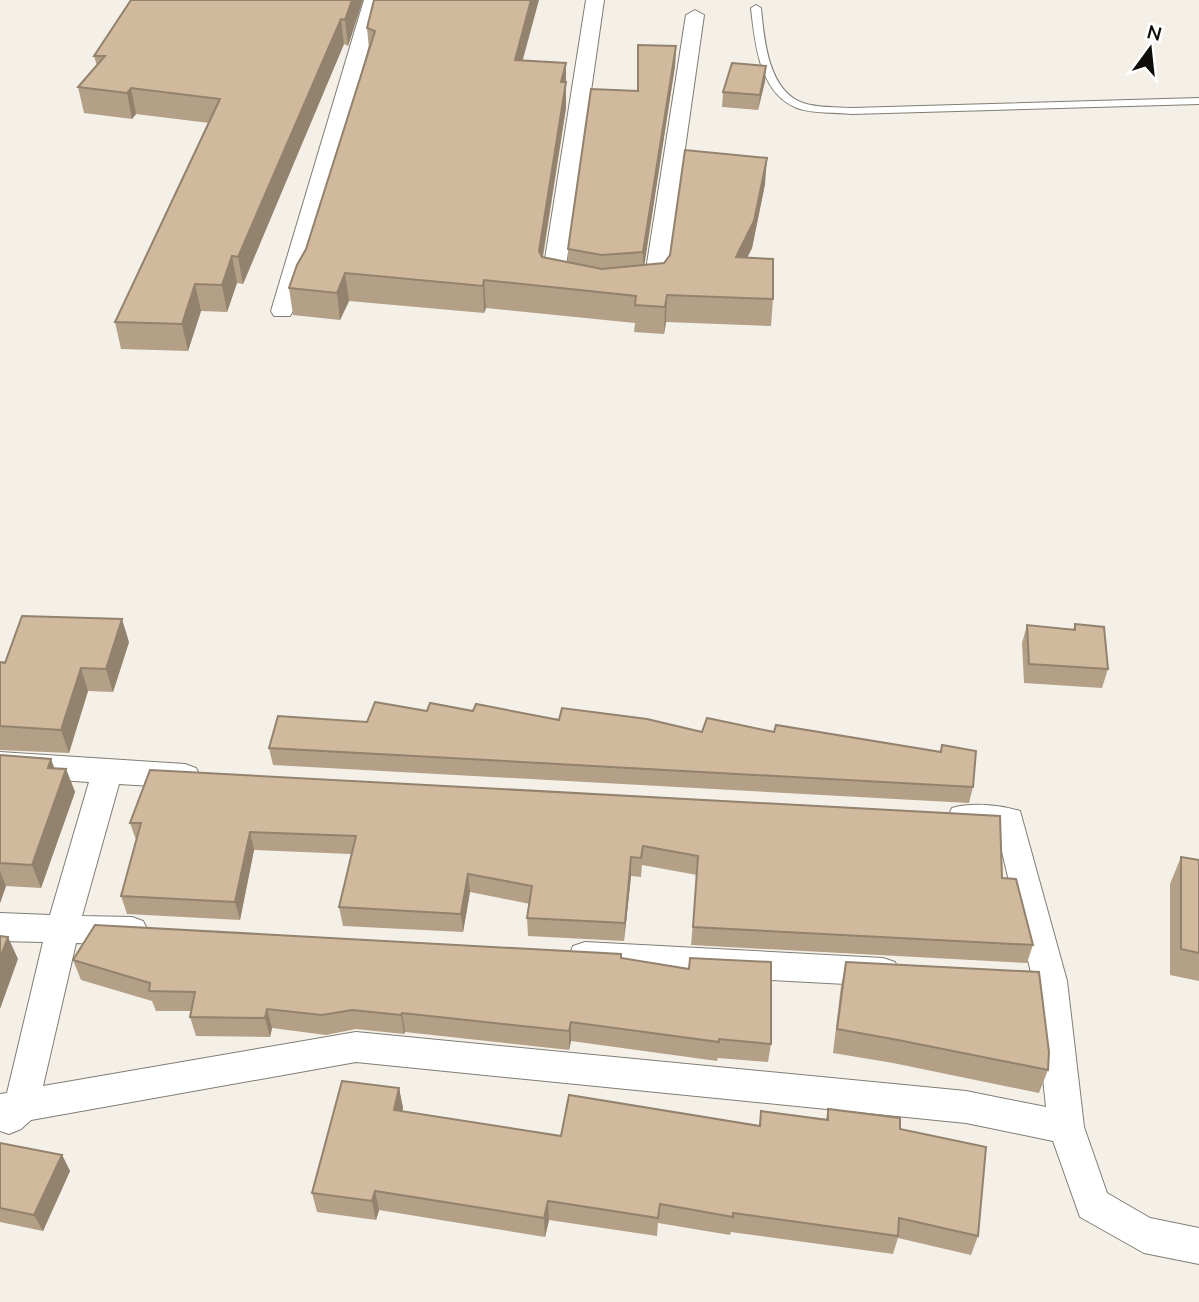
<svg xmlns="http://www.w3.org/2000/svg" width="1199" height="1302" font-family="Mulish,sans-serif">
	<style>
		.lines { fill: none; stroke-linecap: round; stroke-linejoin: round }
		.lane-casing { stroke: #807d75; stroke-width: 2 }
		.street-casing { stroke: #807d75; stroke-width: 2 }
		.lane { fill: #fff; fill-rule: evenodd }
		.street { fill: #fff; fill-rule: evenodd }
		.wall { fill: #b49f87 }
		.shaded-wall { fill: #92826e }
		.building { fill: #d1b99d; stroke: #92826e; stroke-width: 2 }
	</style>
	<rect width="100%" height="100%" fill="#f4f0e7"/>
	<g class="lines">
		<g class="lane-casing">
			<path id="lane" d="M756,5L761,8C764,39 768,91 803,103C817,108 837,107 852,108L1199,98V104L852,114C835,112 813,114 797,108C759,93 755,43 751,8Z"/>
		</g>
		<g class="street-casing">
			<g id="street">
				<path d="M364,0H382L293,311L290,316H274L271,311Z"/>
				<path d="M586,0H604L565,273L582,276L585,281L582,286L574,288L545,283L542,278Z"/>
				<path d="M695,10L704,15L666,282L663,287L638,290L630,288L627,283L630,278L645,276L686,15Z"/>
				<path d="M0,752L185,764L196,768L200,776L196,784L185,788L119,784L82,916L132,917L143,921L148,931L143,941L132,945L76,943L43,1086L356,1032L966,1091L1046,1107L1033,981L997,831L963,829L952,826L948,817L952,808C972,802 1000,805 1020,811L1067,981L1084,1127L1107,1193L1150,1218L1199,1228V1264L1144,1253L1080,1217L1053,1141L966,1123L356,1062L31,1120L21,1129L9,1134L0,1131V1094L7,1093L43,942L0,941V913L50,915L89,782L0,776Z"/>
				<path d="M585,942L883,958L895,962L899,972L895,982L883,986L585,970L573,966L569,956L573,946Z"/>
			</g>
		</g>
		<use href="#lane" class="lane"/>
		<use href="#street" class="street"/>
	</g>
	<g class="wall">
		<path d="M363,0L348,46L344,44L243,284L237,283L227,312L201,311L188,351L121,349L115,322L209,123L136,114L132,119L84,113L78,87L97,66L94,56Z"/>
		<path d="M367,28L523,60L566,63V108L543,258L568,262V249L637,91L676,46L675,66L644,265L664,263L765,184L752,248L747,258L773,299L771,326L666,322L664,334L634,332L635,323L486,308L484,313L349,301L340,320L293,315L289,288L306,249L369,49Z"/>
		<path d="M765,81L758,110L722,107L723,92Z"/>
		<path d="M1075,624L1108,669L1102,688L1024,683L1022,643L1027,625L1073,629Z"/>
		<path d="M129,642L113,692L88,691L69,753L0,750V662Z"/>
		<path d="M427,711H473L702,732H774L940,752L942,745L973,787L969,803L273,765L269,748L367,722Z"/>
		<path d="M0,755L54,768L66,769L75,792L41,888L6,886L0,903Z"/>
		<path d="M150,770L1002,878L1033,945L1027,963L691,945L697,875L642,865L641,877L631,876L624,941L528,936L527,918L530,904L470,892L463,932L343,926L339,907L351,854L254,850L240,920L127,914L121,896L136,840L130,823Z"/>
		<path d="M1181,857L1199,860V981L1170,975V884Z"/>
		<path d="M621,958L771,1044L768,1062L718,1058L717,1061L571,1041L569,1050L405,1032L404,1034L356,1029L326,1035L272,1028L270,1037L196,1036L190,1017L191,1011H156L152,1001L81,980L73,960Z"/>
		<path d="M846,962L1048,1070L1039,1093L893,1063L833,1053L841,986Z"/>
		<path d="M399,1088L403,1108L402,1111L561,1136L759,1126L761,1111L826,1119L828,1109L900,1129L978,1236L971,1255L898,1238L893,1254L731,1232L730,1235L658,1223L657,1236L549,1220L545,1237L379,1210L376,1220L317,1212L312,1193Z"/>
		<path d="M0,1143L62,1155L70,1171L43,1231L0,1222Z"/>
	</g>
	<g class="shaded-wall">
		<path d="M352,0H363L348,46L345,20Z"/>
		<path d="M531,0H539L516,85L515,60Z"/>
		<path d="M341,19L344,44L243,284L238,257Z"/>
		<path d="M676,46L675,66L643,274V252Z"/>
		<path d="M566,63V108L539,278V251L561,82Z"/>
		<path d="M766,66L765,81L758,110L760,95Z"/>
		<path d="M131,88L136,114L132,119L127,93Z"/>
		<path d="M767,158L765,184L752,248L734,284L736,257Z"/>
		<path d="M232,256L237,283L227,312L222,285Z"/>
		<path d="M345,273L349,301L340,320L337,293Z"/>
		<path d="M484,280L486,308L484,313L483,286Z"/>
		<path d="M195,284L201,311L188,351L182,324Z"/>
		<path d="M667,295L666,322L664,334L665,307Z"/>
		<path d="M122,619L129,642L113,692L106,669Z"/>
		<path d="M81,668L88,691L69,753L61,730Z"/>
		<path d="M51,759L60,783L48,768Z"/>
		<path d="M66,769L75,792L41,888L32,865Z"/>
		<path d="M250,832L254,850L240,920L235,902Z"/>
		<path d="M631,857V876L624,941L625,923Z"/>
		<path d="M0,871L6,886L0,903Z"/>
		<path d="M468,874L470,892L463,932L461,914Z"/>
		<path d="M8,937L18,959L0,1009V958Z"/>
		<path d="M267,1009L272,1028L270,1037L265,1018Z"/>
		<path d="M402,1013L405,1032L404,1034L401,1015Z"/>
		<path d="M571,1022V1041L569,1050V1031Z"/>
		<path d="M399,1088L403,1108L398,1130L394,1110Z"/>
		<path d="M62,1155L70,1171L43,1231L34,1215Z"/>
		<path d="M375,1191L379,1210L376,1220L372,1201Z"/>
		<path d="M548,1201L549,1220L545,1237L544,1218Z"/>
	</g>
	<g class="building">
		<path d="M131,0H352L345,20L341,19L238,257L232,256L222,285L195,284L182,324L115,322L220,99L131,88L127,93L78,87L105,56H94Z"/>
		<path d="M374,0H531L515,60L566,63L561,82H566L539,251L542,257L602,269L664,263L670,255L685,150L767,158L754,221L736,257L773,259V299L667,295L665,307L635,305L636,296L484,280L483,286L345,273L337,293L289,288L297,265L306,249L375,31L367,28Z"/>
		<path d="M638,45L676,46L643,252L602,255L568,249L591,89L638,91Z"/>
		<path d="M732,63L766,66L760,95L723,92Z"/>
		<path d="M22,616L122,619L106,669L81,668L61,730L0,726V662L5,663Z"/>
		<path d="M1075,624L1104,627L1108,669L1029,664L1027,625L1075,630Z"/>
		<path d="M375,702L427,711L430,703L473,711L476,704L559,720L562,708L647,719L702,732L707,718L774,732L776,725L941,752L942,745L976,751L973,787L269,748L278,716L367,722Z"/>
		<path d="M0,755L51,759L48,768L66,769L32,865L0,863Z"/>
		<path d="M150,770L1000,816L1002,878L1016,879L1033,945L693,927L698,856L643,846L641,858L631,857L625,923L527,918L532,886L468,874L461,914L339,907L356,836L250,832L235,902L121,896L141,823H130Z"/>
		<path d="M1181,857L1199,860V953L1181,949Z"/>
		<path d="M95,925L621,954V958L689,969L690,958L771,962V1044L719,1039V1042L571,1022L569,1031L402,1013L401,1015L352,1010L322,1015L267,1009L265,1018L190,1017L195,992L149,991L150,983L73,960Z"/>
		<path d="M0,936L8,937L0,958Z"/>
		<path d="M846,962L1039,972L1049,1052L1048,1070L898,1040L837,1029Z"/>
		<path d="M342,1081L399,1088L394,1110L561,1136L569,1095L760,1126L761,1111L828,1120V1109L900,1118V1129L986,1147L978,1236L899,1218L898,1236L733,1213V1217L660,1204L658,1218L548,1201L544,1218L375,1191L372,1201L312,1193Z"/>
		<path d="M0,1143L62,1155L34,1215L0,1208Z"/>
	</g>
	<g transform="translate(1150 49) rotate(15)" stroke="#ffffff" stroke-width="5" paint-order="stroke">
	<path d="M0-5L12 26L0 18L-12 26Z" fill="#0e0d0a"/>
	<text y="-10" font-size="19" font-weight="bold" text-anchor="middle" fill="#0e0d0a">N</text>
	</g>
</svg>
